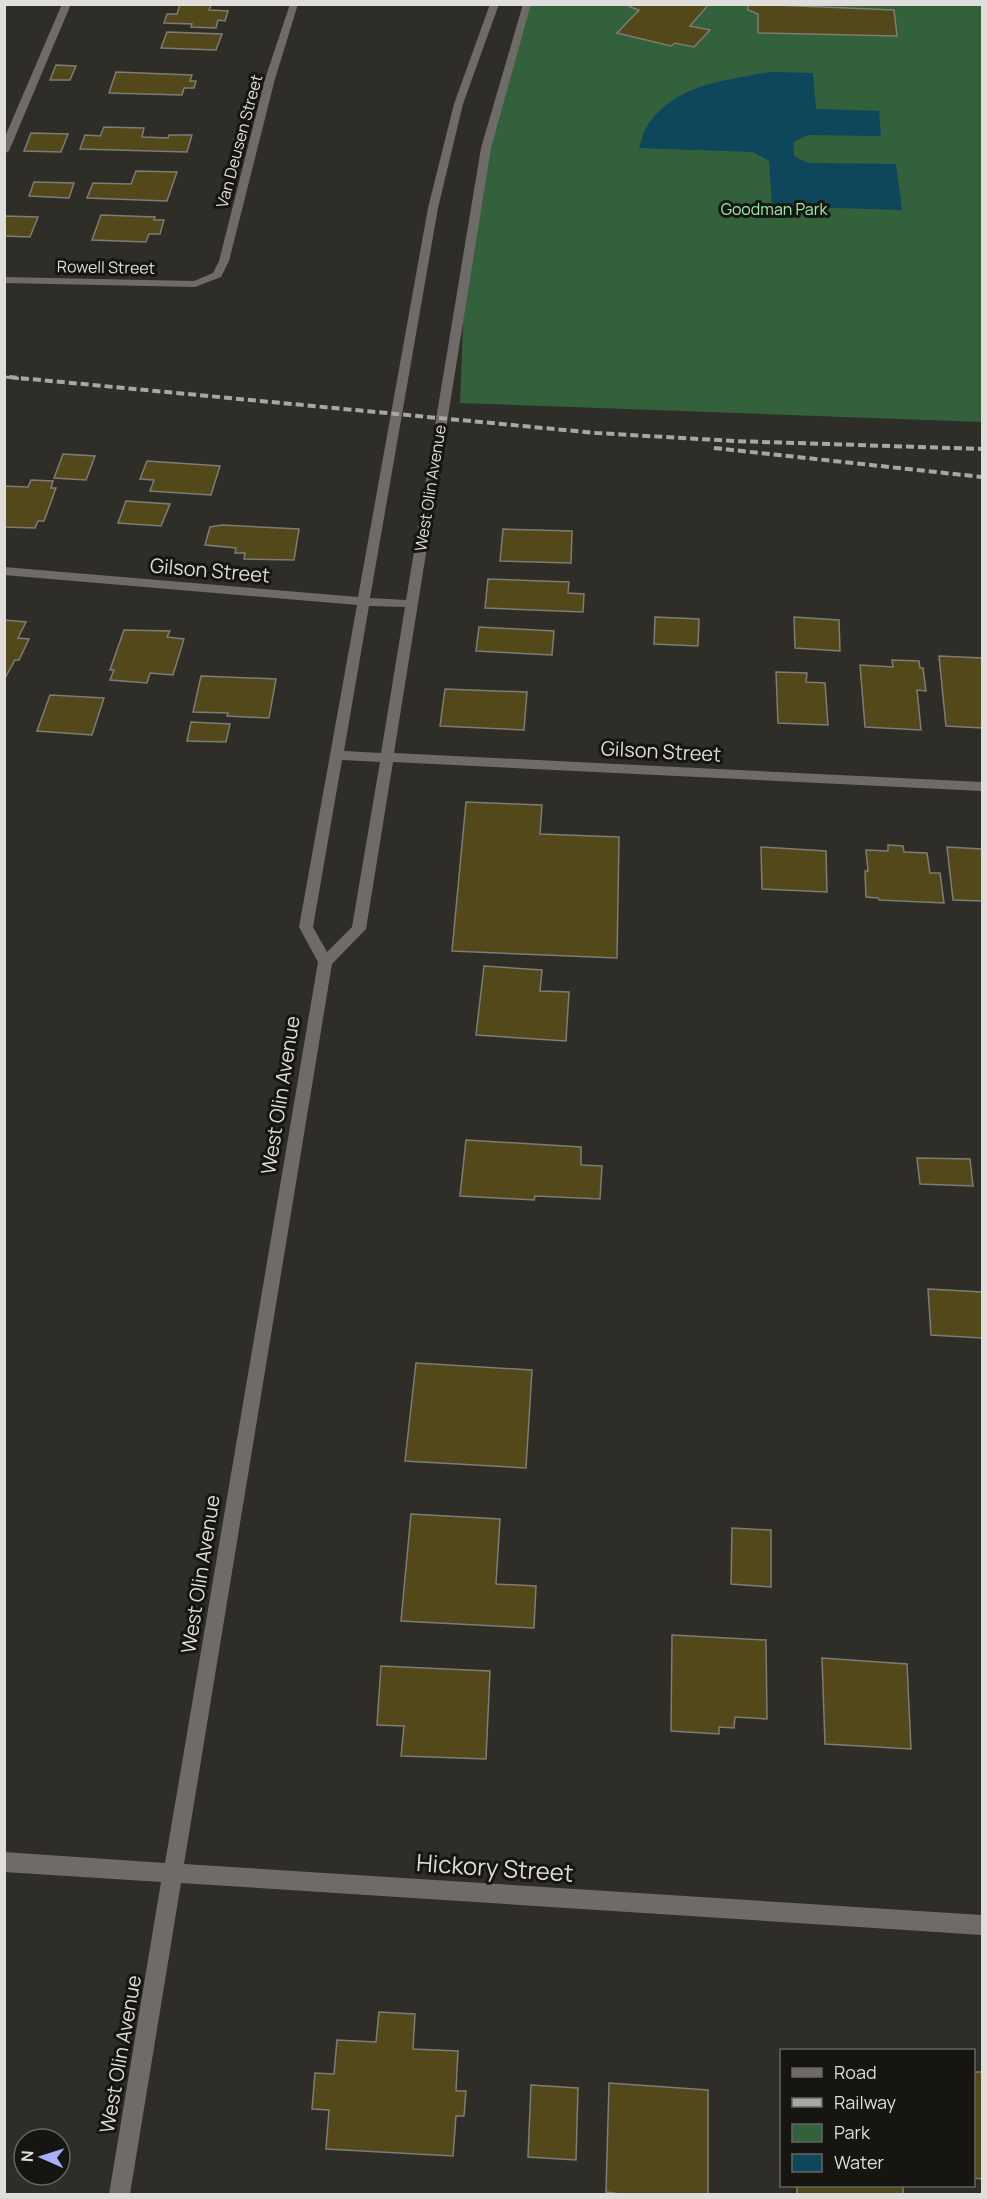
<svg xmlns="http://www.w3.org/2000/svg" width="987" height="2199" font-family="Manrope,sans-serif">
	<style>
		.green { fill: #32613c }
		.water { fill: #0e465c }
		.building { fill: #524819; stroke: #7d7c75; stroke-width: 1.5 }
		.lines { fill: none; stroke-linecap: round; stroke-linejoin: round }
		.minor { fill: #6e6b69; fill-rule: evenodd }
		.rail-far1 { stroke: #a8a7a3; stroke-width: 3; stroke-dasharray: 6 3; stroke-linecap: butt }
		.rail { stroke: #a8a7a3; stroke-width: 4; stroke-dasharray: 8 4; stroke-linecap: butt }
		.labels { text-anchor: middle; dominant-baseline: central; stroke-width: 6; stroke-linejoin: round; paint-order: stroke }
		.far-street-label { font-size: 16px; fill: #dfdedb; stroke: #161512 }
		.far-park-label { font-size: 16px; fill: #91f1a4; stroke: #161512 }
		.street-label { font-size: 20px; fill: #dfdedb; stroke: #161512 }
		.near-street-label { font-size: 24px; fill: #dfdedb; stroke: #161512 }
	</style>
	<rect width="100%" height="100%" fill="#2e2d27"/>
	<path class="green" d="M527,5H982V422L460,403L465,272L486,148Z"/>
	<path class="water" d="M770,72L813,73L816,109L879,111L881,136L808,135L793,142L794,156L808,163L896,164L902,210L772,206L769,161L753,152L639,148C642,139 644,129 650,122C677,84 728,80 770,72Z"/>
	<g class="building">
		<path d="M180,4L211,5L209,10L228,11L225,21L218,20L216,28L191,27L192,24L164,23L167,14H177Z"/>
		<path d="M632,4H709L690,26L710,30L694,47L675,43L671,46L617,33L639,10L630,7Z"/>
		<path d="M748,4L894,10L897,36L758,33V14L748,10Z"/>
		<path d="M167,32L222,34L216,50L161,48Z"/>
		<path d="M56,65L76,66L70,80H50Z"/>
		<path d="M116,72L192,75L190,81H196L194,88H184L182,95L109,93Z"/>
		<path d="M104,127L144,128L142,137L168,138L169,135H192L187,152L80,149L85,135L100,136Z"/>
		<path d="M31,133L68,134L61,152L24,151Z"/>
		<path d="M136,171L177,172L167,201L87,198L93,183L131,184Z"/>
		<path d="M34,182L74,183L69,198L29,196Z"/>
		<path d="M101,215L155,217L154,220H164L160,234H149L146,242L92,240Z"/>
		<path d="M4,216L38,217L30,237L4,236Z"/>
		<path d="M63,454L95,456L86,480L54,478Z"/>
		<path d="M147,461L220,466L211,495L150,491L154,480L140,479Z"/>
		<path d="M31,480L53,481L51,488H56L44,521H38L35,528L4,527V486L28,487Z"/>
		<path d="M126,501L170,504L161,526L118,523Z"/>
		<path d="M222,525L299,529L294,560L244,559L245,553H235L236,548L205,545L210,527Z"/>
		<path d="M503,529L572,531L571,563L500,561Z"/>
		<path d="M488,579L569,582L568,593L584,594L583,612L485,608Z"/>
		<path d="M655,617L699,619L698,646L654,644Z"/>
		<path d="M794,617L839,620L840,651L795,648Z"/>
		<path d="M4,620L26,622L18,638L29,639L19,660H15L4,680Z"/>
		<path d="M479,627L554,631L552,655L476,651Z"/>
		<path d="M124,630L170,631L167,637L184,639L173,675L150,673L147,683L110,680L114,670H110Z"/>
		<path d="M939,656L982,658V728L946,726Z"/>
		<path d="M892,660L919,661L920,668H923L926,691L917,690L921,730L865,727L860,665L893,667Z"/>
		<path d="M776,672L807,673L806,682L825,683L828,725L778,723Z"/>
		<path d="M201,676L276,679L269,718L227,716L228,713L193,712Z"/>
		<path d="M445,689L527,692L524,730L440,726Z"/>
		<path d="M50,695L104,698L92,735L37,731Z"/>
		<path d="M191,722L230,724L226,742L187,741Z"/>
		<path d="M466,802L542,805L540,834L619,837L617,958L452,951Z"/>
		<path d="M888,845L903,846L904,852L927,853L930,873H940L944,903L879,900L878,898L866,897L865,871H868L866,850L888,851Z"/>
		<path d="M761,847L826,851L827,892L762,889Z"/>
		<path d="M947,847L982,849V901L953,900Z"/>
		<path d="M484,966L542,970L540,991L569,992L566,1041L476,1035Z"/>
		<path d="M466,1140L581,1147V1165L602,1166L600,1199L535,1196L534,1200L460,1196Z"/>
		<path d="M917,1158L970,1159L973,1186L920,1184Z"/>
		<path d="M928,1289L982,1292V1338L931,1335Z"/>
		<path d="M416,1363L532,1370L526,1468L405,1461Z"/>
		<path d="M411,1514L500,1519L496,1584L536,1586L534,1628L401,1621Z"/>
		<path d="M732,1528L771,1530V1587L731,1584Z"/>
		<path d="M672,1635L766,1640L767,1719L735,1717L734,1728L719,1727V1734L671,1731Z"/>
		<path d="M822,1658L907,1664L911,1749L825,1744Z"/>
		<path d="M381,1666L490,1671L486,1759L401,1756L404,1726L377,1725Z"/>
		<path d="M379,2012L415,2014L413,2049L458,2051L456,2091H466L464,2116H456L453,2156L326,2149L329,2110L312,2109L315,2073L334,2074L337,2040L376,2042Z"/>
		<path d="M974,2072H982V2179L974,2178Z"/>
		<path d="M609,2083L708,2090V2194H620L606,2192Z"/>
		<path d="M531,2085L578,2088L576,2160L528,2157Z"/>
		<rect x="797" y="2186" width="106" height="8"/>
	</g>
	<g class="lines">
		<g class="minor">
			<path d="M62,4H71L9,151L4,154V139Z"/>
			<path d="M290,4H298L275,79L229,261L221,277L195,287L4,283V277L194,281L213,273L219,261L265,79Z"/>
			<path d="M490,4H499L463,104L438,208L370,598L406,600L481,148L523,4H531L491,148L394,753L982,782V791L393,762L366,929L332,964L184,1864L982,1915V1935L181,1883L130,2194H109L161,1882L4,1872V1852L165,1863L318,962L299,927L357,605L4,575V567L358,597L428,208L454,104ZM369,606L405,607L381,753L344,751ZM342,760L380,762L352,927L327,952L313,927Z"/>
		</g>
		<path class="rail-far1" d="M4,377L25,379"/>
		<g class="rail">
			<path d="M9,377L596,433L734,441L982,449"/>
			<path d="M714,448L982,477"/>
		</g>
	</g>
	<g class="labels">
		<g class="far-street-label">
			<text transform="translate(239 141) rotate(-75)">Van Deusen Street</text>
			<text transform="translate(106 267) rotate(1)">Rowell Street</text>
			<text transform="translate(430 488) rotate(-81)">West Olin Avenue</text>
		</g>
		<g class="far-park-label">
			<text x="774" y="209">Goodman Park</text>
		</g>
		<g class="street-label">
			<text transform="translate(210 570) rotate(5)">Gilson Street</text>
			<text transform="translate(661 751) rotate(3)">Gilson Street</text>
			<text transform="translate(280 1095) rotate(-81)">West Olin Avenue</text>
			<text transform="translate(200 1574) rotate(-81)">West Olin Avenue</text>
			<text transform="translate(120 2054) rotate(-80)">West Olin Avenue</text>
		</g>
		<g class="near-street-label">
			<text transform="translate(495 1867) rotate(4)">Hickory Street</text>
		</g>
	</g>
	<rect width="987" height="2199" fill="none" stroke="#dfdedb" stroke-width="12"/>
	<rect x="780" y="2049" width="195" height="138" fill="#161512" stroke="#666562" stroke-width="1.5"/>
	<rect x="792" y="2068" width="30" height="9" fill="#6e6b69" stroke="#666562" stroke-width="1.5"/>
	<text x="834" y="2079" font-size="18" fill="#dfdedb">Road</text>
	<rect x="792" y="2098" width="30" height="9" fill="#a8a7a3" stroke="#666562" stroke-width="1.5"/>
	<text x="834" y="2109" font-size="18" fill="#dfdedb">Railway</text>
	<rect x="792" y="2124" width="30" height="18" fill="#32613c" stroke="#666562" stroke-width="1.5"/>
	<text x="834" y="2139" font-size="18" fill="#dfdedb">Park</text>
	<rect x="792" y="2154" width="30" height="18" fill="#0e465c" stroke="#666562" stroke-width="1.5"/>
	<text x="834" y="2169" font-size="18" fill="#dfdedb">Water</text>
	<g transform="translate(42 2157) rotate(273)"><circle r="28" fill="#161512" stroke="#666562" stroke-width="1.5"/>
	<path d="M0-4.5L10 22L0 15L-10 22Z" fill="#a8b0fc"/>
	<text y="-9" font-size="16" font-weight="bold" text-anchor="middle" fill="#dfdedb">N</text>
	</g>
</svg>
